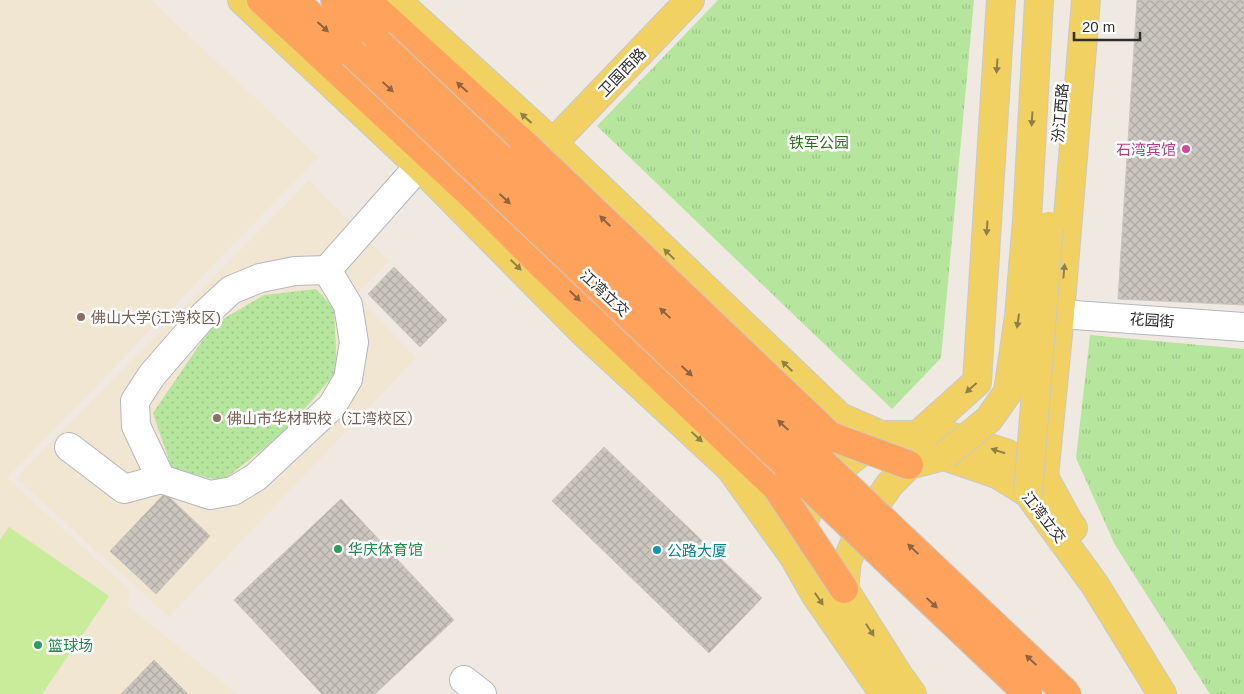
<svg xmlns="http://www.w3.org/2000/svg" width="1244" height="694" font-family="Helvetica,'Noto Sans SC',sans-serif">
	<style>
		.education { fill: #f0e6d1 }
		.grass { fill: url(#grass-dots) }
		.park { fill: url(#park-tufts) }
		.pitch { fill: #c9ec9a }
		.building { fill: url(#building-cross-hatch); stroke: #cbc5ba }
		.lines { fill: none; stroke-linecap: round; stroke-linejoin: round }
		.minor-casing { stroke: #b4b7c1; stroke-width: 30 }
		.major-casing { stroke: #c9c9c9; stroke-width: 30 }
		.highway-casing { stroke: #c9c9c9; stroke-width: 30 }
		.minor { stroke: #fff; stroke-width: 28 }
		.major { stroke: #f2d163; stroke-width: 28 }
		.highway { stroke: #ffa35c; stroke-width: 28 }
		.major-bridge-casing { stroke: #c9c9c9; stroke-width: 30; stroke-linecap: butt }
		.highway-bridge-casing { stroke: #c9c9c9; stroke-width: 30; stroke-linecap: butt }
		.major-bridge { stroke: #f2d163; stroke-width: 28 }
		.highway-bridge { stroke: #ffa35c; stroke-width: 28 }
		.oneway { fill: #8c6343 }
		.oneway2 { fill: #908048 }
		.hotel-dot { fill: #d1479c; stroke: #fff; stroke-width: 2 }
		.education-dot { fill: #8d6e63; stroke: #fff; stroke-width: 2 }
		.leisure-dot { fill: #2e9e5b; stroke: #fff; stroke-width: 2 }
		.culture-dot { fill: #0f9aa8; stroke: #fff; stroke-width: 2 }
		.labels { text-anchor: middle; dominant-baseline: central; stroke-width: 5; stroke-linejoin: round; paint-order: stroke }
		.street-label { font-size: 15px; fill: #2e2e2e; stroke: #fff }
		.park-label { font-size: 15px; fill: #2c6e1b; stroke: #fff }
		.hotel-label { font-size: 15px; fill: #b23c85; stroke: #fff; text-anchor: end }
		.education-label { font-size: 15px; fill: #785e54; stroke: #fff; text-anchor: start }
		.leisure-label { font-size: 15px; fill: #27864d; stroke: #fff; text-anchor: start }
		.culture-label { font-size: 15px; fill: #0d838f; stroke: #fff; text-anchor: start }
	</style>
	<defs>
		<pattern id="grass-dots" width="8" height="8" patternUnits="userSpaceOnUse" patternTransform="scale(1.25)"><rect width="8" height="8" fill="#b6e59e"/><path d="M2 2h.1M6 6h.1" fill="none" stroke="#9dc588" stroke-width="1.8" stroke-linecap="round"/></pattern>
		<pattern id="park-tufts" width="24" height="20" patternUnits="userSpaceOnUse" patternTransform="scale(1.25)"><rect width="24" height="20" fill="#b6e59e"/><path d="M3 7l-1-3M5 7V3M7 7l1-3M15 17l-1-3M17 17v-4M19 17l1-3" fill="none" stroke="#9dc588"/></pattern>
		<pattern id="building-cross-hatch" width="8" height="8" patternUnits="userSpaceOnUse" patternTransform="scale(1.25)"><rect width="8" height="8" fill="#cbc7bf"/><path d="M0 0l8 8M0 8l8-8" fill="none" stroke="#afaba4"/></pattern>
	</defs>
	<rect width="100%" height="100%" fill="#efe9e1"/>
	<g class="education">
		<path d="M0,0H151L318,157L7,478L130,590L127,605L237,694H0Z"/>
		<path d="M309,180L389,261L356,294L416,358L169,617L16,478Z"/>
	</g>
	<path class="grass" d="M316,289L334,308L337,371L285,432L222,481L172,469L153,413L213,325L264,295Z"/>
	<g class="park">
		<path d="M718,0H974L941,358L892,409L597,126Z"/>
		<path d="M1090,335L1244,349V694H1210L1115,545L1076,458Z"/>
	</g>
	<path class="pitch" d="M9,527L109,596L42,694H0V540Z"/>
	<g class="building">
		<path d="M1137,0H1244V305L1118,299Z"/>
		<path d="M394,267L447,320L420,347L368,294Z"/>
		<path d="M604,447L762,598L709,653L552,501Z"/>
		<path d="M165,493L210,536L156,594L110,551Z"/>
		<path d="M341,499L454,620L375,694H322L234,600Z"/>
		<path d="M154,660L188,694H121Z"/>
	</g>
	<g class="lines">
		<g class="minor-casing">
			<g id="minor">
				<path d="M1060,314L1244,327"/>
				<path d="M69,447L124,489L161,479L136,426L135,401L152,375L204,315L231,290L260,278L295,271L327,270L419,166"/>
				<path d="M161,479L210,495L233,491L256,477L332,406L348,379L354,342L348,305L327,270"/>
				<path d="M464,680L482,694"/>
			</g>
		</g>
		<g class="major-casing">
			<g id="major">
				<path d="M242,0L419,166L584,333L730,468L794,557L815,594L884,694"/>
				<path d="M396,0L553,143L840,417L881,435"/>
				<path d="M553,143L690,0"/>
				<path d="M1027,220L1039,0"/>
				<path d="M918,435L977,382L1001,0"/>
				<path d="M1044,477L1060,314L1086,0"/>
				<path d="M797,546L808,509L846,464L881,435H918L953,437L1006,453L1044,477L1067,519L1073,528"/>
				<path d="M912,694L899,676L844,589L847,561L864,521L890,484L909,465L944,456L997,474L1028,493L1095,585L1162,694"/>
			</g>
		</g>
		<g class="highway-casing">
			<g id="highway">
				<path d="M261,0L478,201L544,267L777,488"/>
				<path d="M294,0L352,53"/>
				<path d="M335,0L379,43"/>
				<path d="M366,0L524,144"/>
			</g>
		</g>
		<use href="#minor" class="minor"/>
		<use href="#major" class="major"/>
		<use href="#highway" class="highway"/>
		<g class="major-bridge-casing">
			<g id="major-bridge">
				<path d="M944,456L989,419L1008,392L1019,316L1027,220"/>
				<path d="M1028,493L1049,226"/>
			</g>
		</g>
		<g class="highway-bridge-casing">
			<g id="highway-bridge">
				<path d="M379,43L1067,694"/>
				<path d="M352,53L1028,694"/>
				<path d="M524,144L830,436L909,465"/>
				<path d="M777,488L844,589"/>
			</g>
		</g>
		<use href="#major-bridge" class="major-bridge"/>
		<use href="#highway-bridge" class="highway-bridge"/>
	</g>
	<defs><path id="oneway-solid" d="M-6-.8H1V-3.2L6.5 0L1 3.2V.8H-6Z" transform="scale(1.25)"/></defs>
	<g class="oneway">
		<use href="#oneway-solid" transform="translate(323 27) rotate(42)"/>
		<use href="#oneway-solid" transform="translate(388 87) rotate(43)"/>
		<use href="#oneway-solid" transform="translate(462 87) rotate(-138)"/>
		<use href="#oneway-solid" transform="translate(505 199) rotate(43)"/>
		<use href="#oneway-solid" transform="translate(605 221) rotate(-136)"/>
		<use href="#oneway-solid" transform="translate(575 296) rotate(44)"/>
		<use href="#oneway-solid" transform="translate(665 313) rotate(-137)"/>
		<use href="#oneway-solid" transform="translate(687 371) rotate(43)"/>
		<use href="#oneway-solid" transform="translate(783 425) rotate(-137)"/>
		<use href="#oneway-solid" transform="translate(913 549) rotate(-137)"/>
		<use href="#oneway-solid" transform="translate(932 603) rotate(43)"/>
		<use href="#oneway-solid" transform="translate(1031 660) rotate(-137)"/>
	</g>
	<g class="oneway2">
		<use href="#oneway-solid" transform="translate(997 66) rotate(94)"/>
		<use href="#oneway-solid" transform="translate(526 118) rotate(-138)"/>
		<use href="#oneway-solid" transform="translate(1032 119) rotate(93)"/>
		<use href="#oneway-solid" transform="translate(987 228) rotate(94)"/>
		<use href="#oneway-solid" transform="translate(669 254) rotate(-136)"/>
		<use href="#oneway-solid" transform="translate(516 265) rotate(45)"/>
		<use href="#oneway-solid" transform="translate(1064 271) rotate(-85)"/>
		<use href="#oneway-solid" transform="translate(1018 321) rotate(98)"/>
		<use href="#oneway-solid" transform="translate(787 366) rotate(-136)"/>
		<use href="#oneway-solid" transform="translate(971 388) rotate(138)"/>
		<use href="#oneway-solid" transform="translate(697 437) rotate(43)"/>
		<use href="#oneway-solid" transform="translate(998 451) rotate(-163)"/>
		<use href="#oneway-solid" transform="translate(819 599) rotate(56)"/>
		<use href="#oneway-solid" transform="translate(870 630) rotate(57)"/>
	</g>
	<circle class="hotel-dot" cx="1186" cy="149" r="5"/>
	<g class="education-dot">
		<circle cx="81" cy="317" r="5"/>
		<circle cx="217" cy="418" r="5"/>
	</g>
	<g class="leisure-dot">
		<circle cx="338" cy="549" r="5"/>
		<circle cx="38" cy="645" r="5"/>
	</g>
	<circle class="culture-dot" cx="657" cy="550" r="5"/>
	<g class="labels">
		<g class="street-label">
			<text transform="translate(622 72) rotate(-46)">卫国西路</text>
			<text transform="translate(1060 113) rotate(-85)">汾江西路</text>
			<text transform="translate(605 293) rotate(43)">江湾立交</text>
			<text transform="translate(1152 320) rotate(4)">花园街</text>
			<text transform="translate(1044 517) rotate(52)">江湾立交</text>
		</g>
		<g class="park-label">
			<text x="819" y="142">铁军公园</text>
		</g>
		<g class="hotel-label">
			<text x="1176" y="149">石湾宾馆</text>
		</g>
		<g class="education-label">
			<text x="91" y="317">佛山大学(江湾校区)</text>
			<text x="227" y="418">佛山市华材职校（江湾校区）</text>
		</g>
		<g class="leisure-label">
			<text x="348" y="549">华庆体育馆</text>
			<text x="48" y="645">篮球场</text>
		</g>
		<g class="culture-label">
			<text x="667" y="550">公路大厦</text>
		</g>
	</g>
	<path d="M1074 32v8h66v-8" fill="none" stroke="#2e2e2e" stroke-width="2.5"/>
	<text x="1082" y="32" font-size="15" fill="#2e2e2e" stroke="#ffffff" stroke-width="4" paint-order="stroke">20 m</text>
</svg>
